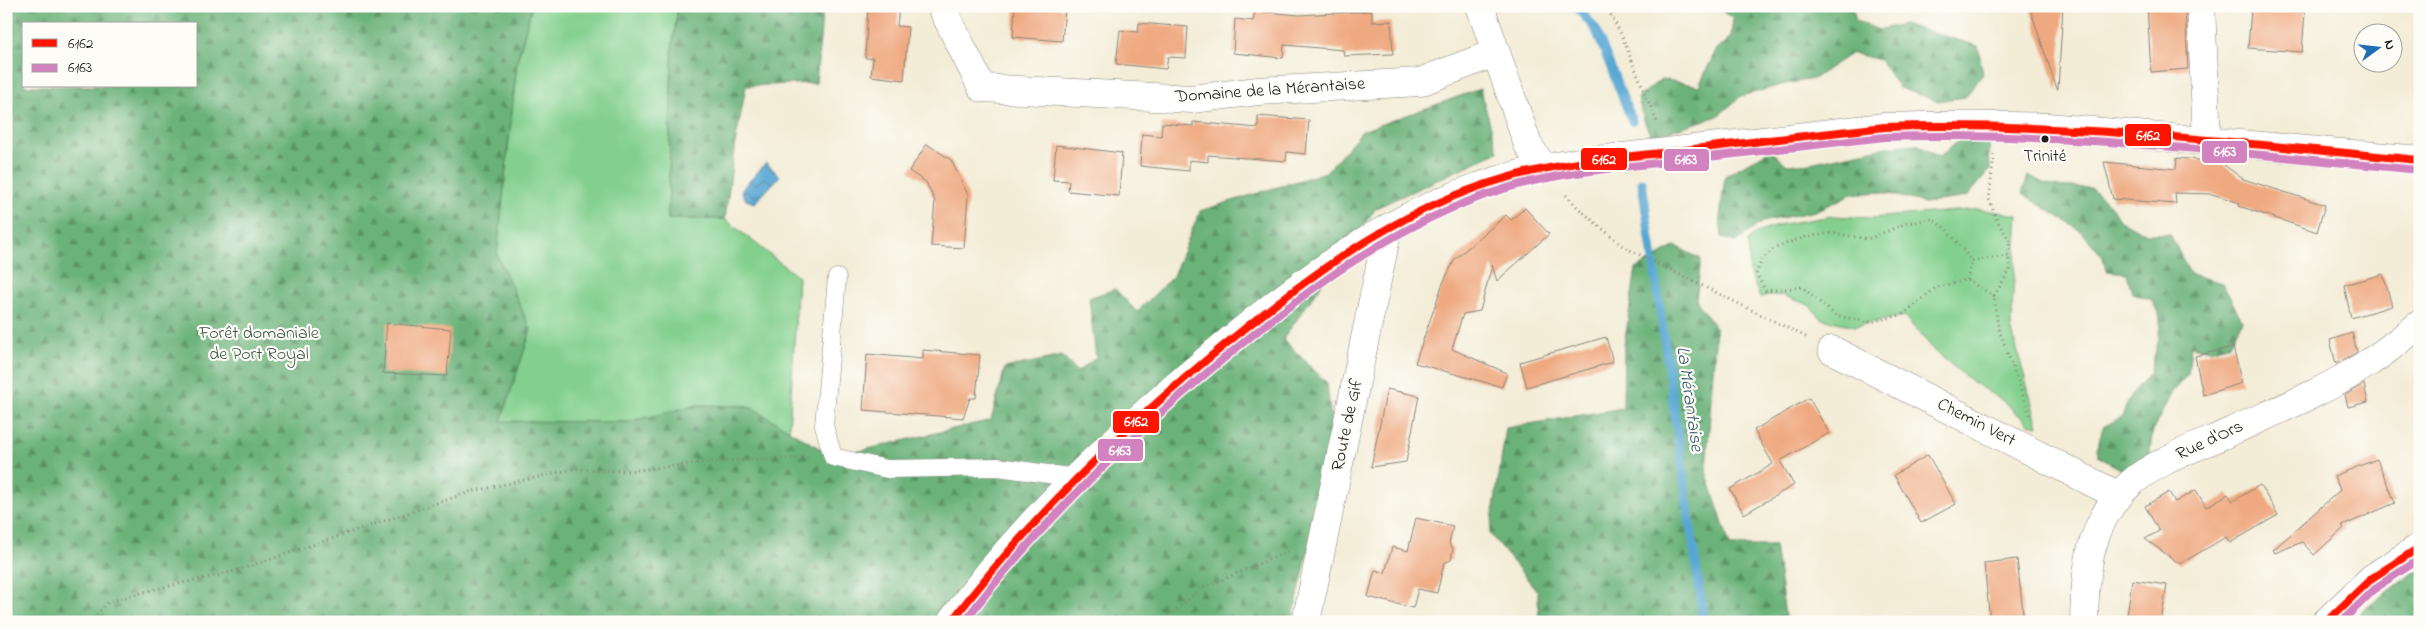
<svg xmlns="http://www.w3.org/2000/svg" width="2426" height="628" font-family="'Indie Flower',sans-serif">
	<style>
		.green { fill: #83d08e; stroke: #507655 }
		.forest { fill: url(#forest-firs); stroke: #43674a; fill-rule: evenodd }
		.water { fill: url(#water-waves); stroke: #3a6278 }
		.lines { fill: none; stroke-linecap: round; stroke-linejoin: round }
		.stream { stroke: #59a7d3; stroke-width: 9 }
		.building { fill: #efa980 }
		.lane-casing { stroke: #888479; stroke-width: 19 }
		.street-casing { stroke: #888479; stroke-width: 29 }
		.secondary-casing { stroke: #888479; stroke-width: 29 }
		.path { stroke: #888479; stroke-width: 3; stroke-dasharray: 1 4; stroke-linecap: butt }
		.lane { stroke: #fff; stroke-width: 18 }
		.street { stroke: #fff; stroke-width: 28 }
		.secondary { stroke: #fff; stroke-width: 28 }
		.bus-1-casing { stroke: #fdfcf7; stroke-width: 11 }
		.bus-2-casing { stroke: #fdfcf7; stroke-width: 11 }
		.bus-1 { stroke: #ff1400; stroke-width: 8 }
		.bus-2 { stroke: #d282be; stroke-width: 8 }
		.bus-dot { fill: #1c1c1c; stroke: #fdfcf7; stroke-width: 2 }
		.labels { text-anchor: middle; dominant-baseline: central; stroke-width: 4.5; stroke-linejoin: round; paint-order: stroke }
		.bus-label { font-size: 17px; fill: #1c1c1c; stroke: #fdfcf7 }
		.street-label { font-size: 18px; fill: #1c1c1c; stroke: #fdfcf7 }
		.park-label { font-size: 18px; fill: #405b44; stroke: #fdfcf7 }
		.water-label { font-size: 19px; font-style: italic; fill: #375b6e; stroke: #fdfcf7 }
		.line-badge { stroke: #fdfcf7; stroke-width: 2 }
		.badge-label { font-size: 14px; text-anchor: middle; font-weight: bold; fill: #fff }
	</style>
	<defs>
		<pattern id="forest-firs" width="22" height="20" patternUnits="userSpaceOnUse" patternTransform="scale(1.25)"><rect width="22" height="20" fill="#6ab279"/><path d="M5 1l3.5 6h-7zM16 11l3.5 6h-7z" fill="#569062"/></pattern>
		<pattern id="water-waves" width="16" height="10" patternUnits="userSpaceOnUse" patternTransform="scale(1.25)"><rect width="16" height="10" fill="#59a7d3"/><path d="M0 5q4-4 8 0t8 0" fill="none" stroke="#4987aa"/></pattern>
	</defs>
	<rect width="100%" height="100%" fill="#fdfcf7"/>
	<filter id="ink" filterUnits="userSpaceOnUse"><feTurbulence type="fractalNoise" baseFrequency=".02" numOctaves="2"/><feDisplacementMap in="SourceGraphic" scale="10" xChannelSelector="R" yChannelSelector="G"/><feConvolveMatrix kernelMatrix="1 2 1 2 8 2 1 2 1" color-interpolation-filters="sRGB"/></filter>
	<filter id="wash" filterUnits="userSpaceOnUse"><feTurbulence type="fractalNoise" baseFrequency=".0096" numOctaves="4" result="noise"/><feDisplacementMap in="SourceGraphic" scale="20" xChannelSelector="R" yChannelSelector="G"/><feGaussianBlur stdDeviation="1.12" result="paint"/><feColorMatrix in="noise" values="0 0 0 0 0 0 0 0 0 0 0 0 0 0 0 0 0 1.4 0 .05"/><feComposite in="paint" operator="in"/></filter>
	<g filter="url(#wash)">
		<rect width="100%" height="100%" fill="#f3ecd6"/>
		<g class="green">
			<path d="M532,6H678L672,49L668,219H725L798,277L789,431L749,406L697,405L628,422H500L531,330L497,255L517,62Z"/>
			<path d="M1979,209L2018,215L2011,327L2038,426L2029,424L2003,401L1971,381L1936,352L1904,316L1855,326L1822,319L1809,305L1782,295L1760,297L1750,274L1748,241L1756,233L1783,224L1833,216L1870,218Z"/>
		</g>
		<g class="forest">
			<path d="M6,6H532L517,62L497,255L531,330L501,421L628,422L697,405L749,406L834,457L991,420L1005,368L1062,356L1077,372L1096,358L1089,298L1115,289L1137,312L1173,276L1200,211L1326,172L1362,131L1480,89L1498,152L1376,208L1283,339L1327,383L1333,441L1292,622H6ZM24,24H196V86H24Z"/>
			<path d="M678,6H823L816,83L746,86L734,150L725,219H668L672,49Z"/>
			<path d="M1715,6H1852L1856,21L1879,30L1903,24L1978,46L1983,74L1965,97L1937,101L1899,88L1880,60L1852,53L1813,79L1785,84L1741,96L1718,116L1651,137L1645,123L1638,98L1661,79L1699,86L1716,50L1731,37L1733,19Z"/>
			<path d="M1980,135L1989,141L1990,170L1967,197L1925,203L1882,192L1852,194L1815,211L1762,222L1736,242L1722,237L1720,217L1725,176L1770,150L1787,165L1810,163L1886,147L1917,144L1939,157L1958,141Z"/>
			<path d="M2028,176L2052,186L2091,188L2111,206L2120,221L2147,234H2170L2190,274L2222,283L2242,320L2230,344L2210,350L2191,346L2188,374L2172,392L2153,430L2148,462L2133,476L2099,457L2097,450L2103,427L2122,417L2131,394L2150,374L2159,338L2160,317L2152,300L2132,293L2127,273L2106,271L2103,257L2082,232L2022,193Z"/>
			<path d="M1675,246L1701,259L1696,300L1716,329L1706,471L1730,546H1775L1786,622H1539L1538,592L1490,534L1506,428L1623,408L1624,345L1636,269Z"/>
			<path d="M2420,568V622H2356L2362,611Z"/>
		</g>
		<path class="water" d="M766,163L780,176L755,203L746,200L741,190Z"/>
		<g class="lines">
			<g class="stream">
				<path d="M1576,6L1596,30L1632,121"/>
				<path d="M1642,182L1704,622"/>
			</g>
		</g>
		<g id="blocks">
			<g class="building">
				<path d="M868,6H899L897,26L908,27L904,80L871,76L873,58H865Z"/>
				<path d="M1015,6H1046L1065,9L1062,41L1013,37Z"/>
				<path d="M2029,6H2063L2058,89H2057Z"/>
				<path d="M2147,6H2185L2188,69L2151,72Z"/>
				<path d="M2251,8L2305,12L2302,52L2248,48Z"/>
				<path d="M1255,11L1299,15L1372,11V22L1391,21L1393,54L1344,56L1343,50L1284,45L1283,58L1233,53L1235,19L1253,21Z"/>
				<path d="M1139,23L1188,27L1186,58L1168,57L1166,69L1116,64L1120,30L1138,32Z"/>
				<path d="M1258,116L1309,120L1306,154L1287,152L1286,161L1208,155V162L1189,160V171L1140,166L1142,134L1161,136L1162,123L1193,126V122L1258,128Z"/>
				<path d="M927,144L951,160L968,195L964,248L931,246L935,201L926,182L909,171Z"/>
				<path d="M1056,145L1122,153L1119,196L1068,191L1069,181L1053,180Z"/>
				<path d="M2177,158L2220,162L2243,179L2325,205L2317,232L2239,206L2240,203L2212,194L2175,193L2176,204L2113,199L2104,162L2176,169Z"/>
				<path d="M1525,208L1549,234L1497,281L1492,265L1480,311L1463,314L1452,349L1507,373L1502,387L1415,363L1443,283L1455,259L1506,215L1511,220Z"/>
				<path d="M2383,274L2392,306L2351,318L2344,285Z"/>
				<path d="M387,323L451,329L447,376L383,373Z"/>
				<path d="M2352,333L2357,352L2336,364L2330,340Z"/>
				<path d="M1606,337L1613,362L1527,387L1520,362Z"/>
				<path d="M2233,347L2242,383L2203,395L2195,356Z"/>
				<path d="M923,350L980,355L976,398H970L963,418L863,410L867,354L923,359Z"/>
				<path d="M2364,384L2368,402L2348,407L2345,395Z"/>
				<path d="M1387,389L1419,396L1406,462L1371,467Z"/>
				<path d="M1809,398L1829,433L1780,461L1794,485L1744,514L1730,489L1773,464L1754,430Z"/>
				<path d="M1928,455L1956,504L1921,523L1894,475Z"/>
				<path d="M2377,459L2395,503L2342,526L2344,528L2314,555L2302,542L2275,553L2273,550L2340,490L2334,476Z"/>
				<path d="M2260,485L2278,515L2230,543L2226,537L2180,564L2145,539L2159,531L2145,506L2169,492L2175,502L2196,490L2206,507L2228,494L2233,501Z"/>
				<path d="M1416,518L1453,526L1449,544L1453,549L1451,560L1444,563L1437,593L1418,589L1413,608L1368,597L1375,570L1385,573L1392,547L1408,551Z"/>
				<path d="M2017,559L2024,622H1990L1984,563Z"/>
				<path d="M2132,580L2167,585L2161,622H2126Z"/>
			</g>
		</g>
	</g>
	<g filter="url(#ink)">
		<use href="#blocks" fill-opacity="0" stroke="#888479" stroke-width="1"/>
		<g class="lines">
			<g class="lane-casing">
				<path id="lane" d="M837,278L824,425L833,457L887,469L998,467L1076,478"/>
			</g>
			<g class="street-casing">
				<g id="street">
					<path d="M941,6L982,88L1192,99L1258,91L1420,82L1495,53"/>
					<path d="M1480,6L1528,145L1543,167"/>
					<path d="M2201,6L2207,140"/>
					<path d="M1832,350L2119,496"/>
					<path d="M2084,622C2085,570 2089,520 2131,483C2155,461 2203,445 2232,431C2278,410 2326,391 2368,363C2386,352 2403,337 2420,324"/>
				</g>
			</g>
			<g class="secondary-casing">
				<g id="secondary">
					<path d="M951,622C1022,524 1112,439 1204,362C1261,314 1322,265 1388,228C1447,194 1512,172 1579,162L1884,127C1938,125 1993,125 2047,127L2420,160"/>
					<path d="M1306,622L1388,228"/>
					<path d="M2326,622L2372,578L2420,547"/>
				</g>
			</g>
			<g class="path">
				<path d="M1606,6L1621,34L1657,122"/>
				<path d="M1994,155L1989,199L1997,221L2010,241L2008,256L2010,270L1994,296L1998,327L2031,418"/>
				<path d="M1566,195L1577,207L1624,247L1806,337"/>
				<path d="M1967,280L1972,261"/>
				<path d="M1994,296L1967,280L1937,287L1902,315L1870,322L1836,316L1802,287L1766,291L1756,274L1762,259L1776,247L1806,237L1832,233L1868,239L1907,223L1932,219L1945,228L1972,261L2008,256"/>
				<path d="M90,622L108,602L151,590L232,572L470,492L574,469L629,471L718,461L808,458"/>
				<path d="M1161,622L1201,589L1291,550"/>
			</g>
			<use href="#lane" class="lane"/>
			<use href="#street" class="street"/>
			<use href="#secondary" class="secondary"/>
			<g class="bus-1-casing">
				<g id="bus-1">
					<path d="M951,622C1027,523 1114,437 1210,357C1299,283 1393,210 1506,178C1559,163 1614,158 1670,152C1741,143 1813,135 1884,127C2063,121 2242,144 2420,160"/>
					<path d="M2326,622L2372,578L2420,547"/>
				</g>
			</g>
			<g class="bus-2-casing">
				<g id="bus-2">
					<path d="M964,622C1034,530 1115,451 1203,376C1294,299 1391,223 1507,188C1561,172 1617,168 1673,161C1744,153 1814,145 1885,137C2063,131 2241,154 2419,170"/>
					<path d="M2341,622L2378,586L2420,559"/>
				</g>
			</g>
			<use href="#bus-1" class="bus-1"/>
			<use href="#bus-2" class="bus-2"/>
		</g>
	</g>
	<circle class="bus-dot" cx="2045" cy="139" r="4.5"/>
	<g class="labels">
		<g class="bus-label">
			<text x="2045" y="156">Trinité</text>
		</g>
		<g class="street-label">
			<text transform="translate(1270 91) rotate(-4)">Domaine de la Mérantaise</text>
			<text transform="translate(1976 423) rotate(27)">Chemin Vert</text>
			<text transform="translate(1348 425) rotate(-78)">Route de Gif</text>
			<text transform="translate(2210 441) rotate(-25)">Rue d'Ors</text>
		</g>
		<g class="park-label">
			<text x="259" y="334">Forêt domaniale<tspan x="259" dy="21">de Port Royal</tspan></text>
		</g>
		<g class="water-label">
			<text transform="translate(1689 399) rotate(82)">La Mérantaise</text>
		</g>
	</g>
	<g class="line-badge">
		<rect x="2124" y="123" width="48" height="24" rx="5" fill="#ff1400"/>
		<rect x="2201" y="140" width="47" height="24" rx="5" fill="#d282be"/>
		<rect x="1580" y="147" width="48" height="24" rx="5" fill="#ff1400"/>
		<rect x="1663" y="148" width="47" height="24" rx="5" fill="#d282be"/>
		<rect x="1112" y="410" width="48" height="24" rx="5" fill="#ff1400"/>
		<rect x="1097" y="438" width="47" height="24" rx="5" fill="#d282be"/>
	</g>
	<g class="badge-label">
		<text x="2148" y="140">6162</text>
		<text x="2225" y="156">6163</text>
		<text x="1604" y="164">6162</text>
		<text x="1686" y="164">6163</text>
		<text x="1136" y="426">6162</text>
		<text x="1120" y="455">6163</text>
	</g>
	<rect width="2426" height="628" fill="none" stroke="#fdfcf7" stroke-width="25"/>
	<rect x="22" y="22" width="175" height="65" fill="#fdfcf7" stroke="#a3a29f"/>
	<rect x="32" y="39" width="25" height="8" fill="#ff1400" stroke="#a3a29f"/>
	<text x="68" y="48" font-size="15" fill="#1c1c1c">6162</text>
	<rect x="32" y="64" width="25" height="8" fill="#d282be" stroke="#a3a29f"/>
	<text x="68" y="72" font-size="15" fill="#1c1c1c">6163</text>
	<g transform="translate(2378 48) rotate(75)"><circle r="24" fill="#fdfcf7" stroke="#a3a29f"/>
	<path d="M0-4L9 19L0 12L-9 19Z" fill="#1f6fb2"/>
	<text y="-8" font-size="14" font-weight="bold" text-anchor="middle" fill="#1c1c1c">N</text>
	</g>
</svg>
